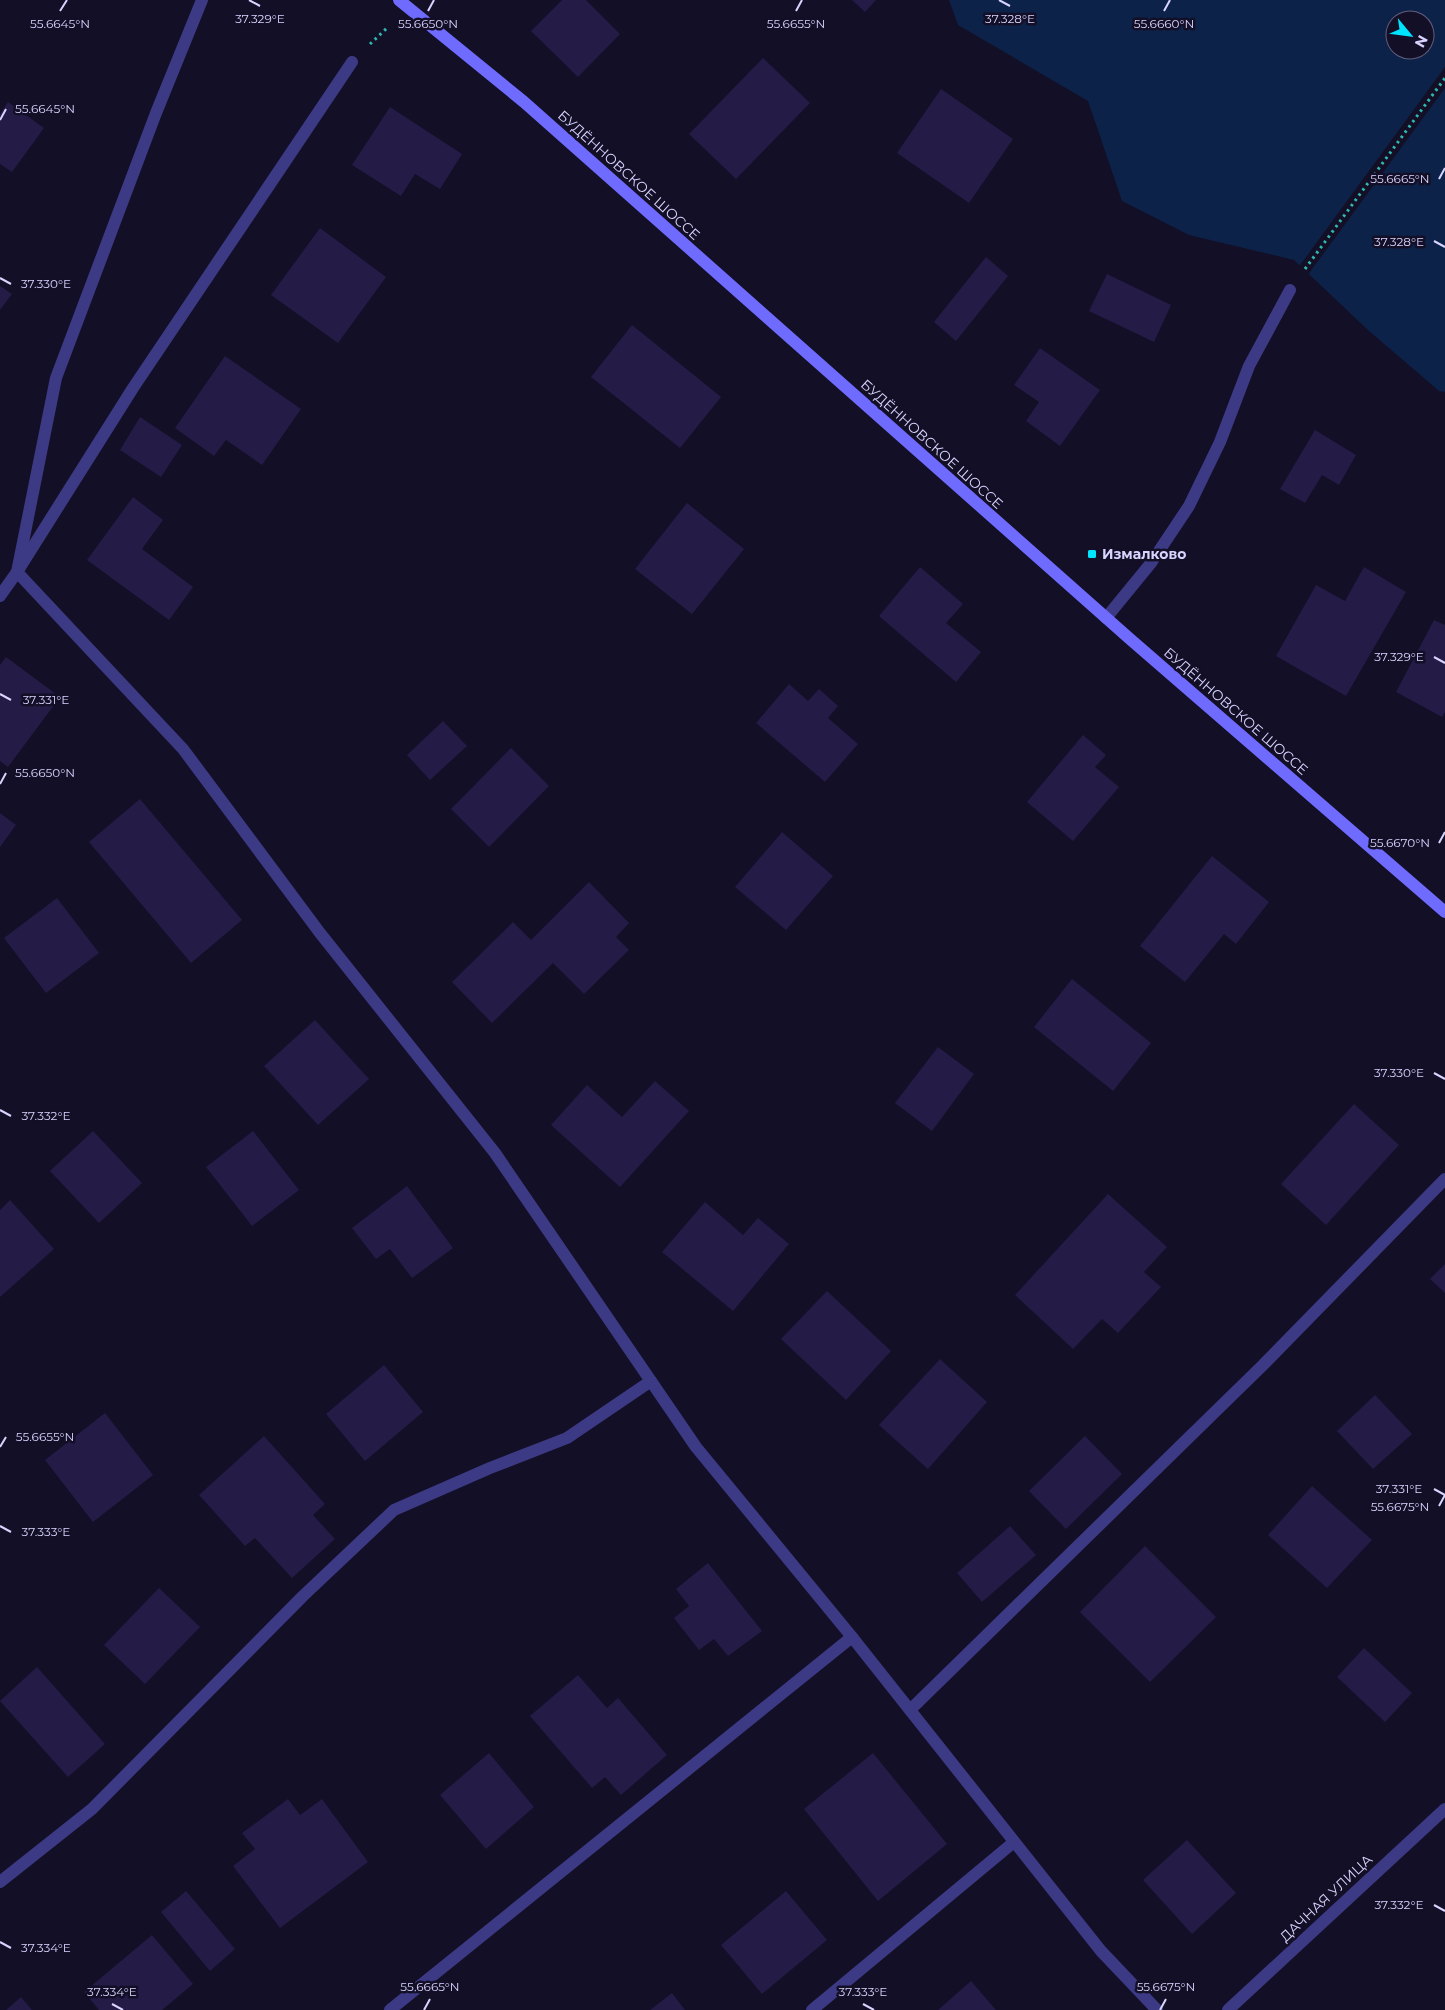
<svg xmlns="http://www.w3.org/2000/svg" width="1445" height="2010" font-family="Montserrat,sans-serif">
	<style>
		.water { fill: #0c2248; fill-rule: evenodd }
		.pier { fill: #130f26 }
		.building { fill: #241b47 }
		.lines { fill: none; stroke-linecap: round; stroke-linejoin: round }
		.path { stroke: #2fb8b0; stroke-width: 3; stroke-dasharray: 2.5 4; stroke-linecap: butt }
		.service { stroke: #3d3a85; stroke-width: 12 }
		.minor { stroke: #3d3a85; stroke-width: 12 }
		.secondary { stroke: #6f6bff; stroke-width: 12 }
		.ticks { fill: none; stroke: #d9d4ff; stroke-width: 2 }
		.poi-dot { fill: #00e5ff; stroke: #130f26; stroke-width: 2 }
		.labels { text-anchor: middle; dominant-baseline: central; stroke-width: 5; stroke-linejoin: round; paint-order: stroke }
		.street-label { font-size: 14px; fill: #d9d4ff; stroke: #130f26 }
		.poi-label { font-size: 14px; font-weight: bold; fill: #d9d4ff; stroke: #130f26; text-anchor: start }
		.ticks-label { font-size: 12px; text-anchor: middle; fill: #d9d4ff; stroke: #130f26; stroke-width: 5; stroke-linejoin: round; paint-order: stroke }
	</style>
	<rect width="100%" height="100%" fill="#130f26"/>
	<path class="water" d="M949,0H1445V392L1439,391L1369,331L1294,260L1189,235L1122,201L1088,101L958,25ZM1395,20H1425V50H1395Z"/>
	<path class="pier" d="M1445,67V88L1307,276L1298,268Z"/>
	<g class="building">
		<path d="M562,0H586L620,34L578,77L531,31Z"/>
		<path d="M852,0H876L865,12Z"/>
		<path d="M763,58L810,103L736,179L689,134Z"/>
		<path d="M941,89L1013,139L969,203L897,153Z"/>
		<path d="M8,102L44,128L12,172L0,164V114Z"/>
		<path d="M390,107L462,154L440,189L415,174L401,196L352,165Z"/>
		<path d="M320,228L386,277L338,343L271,295Z"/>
		<path d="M986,257L1008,276L956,341L934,322Z"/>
		<path d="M1107,274L1171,305L1154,342L1089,311Z"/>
		<path d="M0,286L12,294L0,310Z"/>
		<path d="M632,325L721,397L680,448L591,377Z"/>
		<path d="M1040,348L1100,390L1060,446L1026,421L1039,402L1014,385Z"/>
		<path d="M225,356L301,409L262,465L226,440L214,456L175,428Z"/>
		<path d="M140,417L182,445L161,477L120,450Z"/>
		<path d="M1315,430L1356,455L1339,485L1322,475L1305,503L1280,489Z"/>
		<path d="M133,497L163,520L142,549L193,587L169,620L87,560Z"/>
		<path d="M687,503L744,549L692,614L635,569Z"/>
		<path d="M920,567L963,604L946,623L981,652L956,682L879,616Z"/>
		<path d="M1364,567L1406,592L1346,696L1276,656L1316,585L1345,601Z"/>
		<path d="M1434,620L1445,625V712L1442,717L1396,692Z"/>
		<path d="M6,657L60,697L8,767L0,761V665Z"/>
		<path d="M789,684L808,701L819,689L838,706L828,718L858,744L825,782L756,723Z"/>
		<path d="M443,721L467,746L430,780L407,755Z"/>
		<path d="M1083,735L1106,755L1095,767L1119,787L1073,841L1027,802Z"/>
		<path d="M511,748L549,786L489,847L451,809Z"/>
		<path d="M140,799L242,920L191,963L89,842Z"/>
		<path d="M0,813L16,825L0,847Z"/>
		<path d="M782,832L833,876L786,930L735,887Z"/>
		<path d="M1212,856L1269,902L1236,944L1224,934L1185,982L1140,946Z"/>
		<path d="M589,882L629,923L616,937L629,950L584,994L553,963L492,1023L452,982L513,922L531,940Z"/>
		<path d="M57,898L99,953L46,993L4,938Z"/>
		<path d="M1072,979L1151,1043L1113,1091L1034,1027Z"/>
		<path d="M315,1020L369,1079L318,1125L264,1066Z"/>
		<path d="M938,1047L974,1074L932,1131L895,1103Z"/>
		<path d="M655,1081L689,1111L620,1187L551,1125L587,1085L622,1117Z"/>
		<path d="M1354,1104L1399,1145L1326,1225L1281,1184Z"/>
		<path d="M93,1131L142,1183L99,1223L50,1171Z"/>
		<path d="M253,1131L299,1190L252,1226L206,1167Z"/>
		<path d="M407,1186L453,1248L412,1278L390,1249L376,1259L352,1228Z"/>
		<path d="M1108,1194L1167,1247L1144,1272L1161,1287L1118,1333L1102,1319L1073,1349L1015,1295Z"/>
		<path d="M10,1200L54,1249L0,1297V1210Z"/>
		<path d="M705,1202L743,1235L758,1218L789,1244L733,1311L662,1252Z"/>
		<path d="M1445,1264V1293L1430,1279Z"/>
		<path d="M827,1291L891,1351L846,1400L781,1339Z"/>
		<path d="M940,1359L987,1402L928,1469L879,1425Z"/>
		<path d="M384,1365L423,1412L365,1461L326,1414Z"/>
		<path d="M1375,1395L1412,1434L1373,1469L1337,1431Z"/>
		<path d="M105,1413L153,1475L93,1522L45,1460Z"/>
		<path d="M264,1436L325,1504L313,1515L335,1539L292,1578L255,1538L245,1546L199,1495Z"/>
		<path d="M1085,1436L1122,1474L1066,1529L1029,1491Z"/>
		<path d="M1312,1486L1372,1540L1327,1588L1268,1535Z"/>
		<path d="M1010,1526L1036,1555L982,1602L957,1573Z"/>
		<path d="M1145,1546L1216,1617L1150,1682L1080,1612Z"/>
		<path d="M708,1563L762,1631L728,1656L714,1639L699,1650L674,1618L689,1606L676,1589Z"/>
		<path d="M159,1588L200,1627L145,1684L104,1645Z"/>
		<path d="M1364,1648L1412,1693L1385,1722L1337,1677Z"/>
		<path d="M37,1667L105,1744L68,1777L0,1701Z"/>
		<path d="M578,1675L607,1708L618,1698L667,1755L621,1795L605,1777L592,1788L530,1716Z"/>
		<path d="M489,1753L534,1807L486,1849L440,1795Z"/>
		<path d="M873,1753L947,1844L878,1901L804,1809Z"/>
		<path d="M288,1799L300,1815L322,1799L368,1862L280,1928L233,1866L255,1849L242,1833Z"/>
		<path d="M1187,1840L1236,1893L1192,1934L1143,1880Z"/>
		<path d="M186,1891L235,1949L210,1971L161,1912Z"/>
		<path d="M786,1891L827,1940L762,1994L721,1945Z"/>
		<path d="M152,1935L193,1984L162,2010H99L84,1992Z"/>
		<path d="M971,1981L996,2010H938Z"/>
		<path d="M672,1993L685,2010H650Z"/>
		<path d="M21,1997L32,2010H6Z"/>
	</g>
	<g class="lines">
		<g class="path">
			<path d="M370,44L387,28"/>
			<path d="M1305,269L1445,78"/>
		</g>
		<g class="service">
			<path d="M17,572L133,388L352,62"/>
			<path d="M1106,618L1151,563L1189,506L1220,442L1249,366L1290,290"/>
			<path d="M910,1710L1263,1365L1445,1179"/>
			<path d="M390,2010L852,1637"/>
			<path d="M812,2010L1014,1842"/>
		</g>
		<g class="minor">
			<path d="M17,572L183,749L320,933L495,1153L696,1447L852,1637L1101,1951L1157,2010"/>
			<path d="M0,596L17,572L56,378L156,113L202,0"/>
			<path d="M0,1882L92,1809L303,1596L394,1510L490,1468L567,1438L651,1381"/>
			<path d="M1228,2010L1445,1809"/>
		</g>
		<path class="secondary" d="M399,0L524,102L1130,639L1445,912"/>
	</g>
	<path class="ticks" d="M249,0L260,6M999,0L1010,6M60,11L67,0M428,11L434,0M796,11L802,0M1164,11L1170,0M0,120L6,109M1439,179L1445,168M1434,241L1445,247M0,278L11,284M1434,657L1445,663M0,694L11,700M0,784L6,773M1439,843L1445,832M1434,1073L1445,1079M0,1110L11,1116M0,1447L6,1437M1434,1489L1445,1495M1439,1506L1445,1495M0,1526L11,1532M1434,1905L1445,1911M0,1942L11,1948M112,2004L123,2010M863,2004L874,2010M424,2010L430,1999M1160,2010L1166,1999"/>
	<rect class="poi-dot" x="1087" y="549" width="10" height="10" rx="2.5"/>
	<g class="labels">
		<g class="street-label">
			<text transform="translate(629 175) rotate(42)">БУДЁННОВСКОЕ ШОССЕ</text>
			<text transform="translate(932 444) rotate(42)">БУДЁННОВСКОЕ ШОССЕ</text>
			<text transform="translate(1236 711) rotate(41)">БУДЁННОВСКОЕ ШОССЕ</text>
			<text transform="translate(1326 1898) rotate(-43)">ДАЧНАЯ УЛИЦА</text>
		</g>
		<g class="poi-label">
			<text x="1102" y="554">Измалково</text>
		</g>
	</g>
	<g class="ticks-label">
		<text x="260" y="23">37.329°E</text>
		<text x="1010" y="23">37.328°E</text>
		<text x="60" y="28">55.6645°N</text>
		<text x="428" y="28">55.6650°N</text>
		<text x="796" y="28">55.6655°N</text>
		<text x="1164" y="28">55.6660°N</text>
		<text x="45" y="113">55.6645°N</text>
		<text x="1400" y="183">55.6665°N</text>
		<text x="1399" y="246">37.328°E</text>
		<text x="46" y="288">37.330°E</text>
		<text x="1399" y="661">37.329°E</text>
		<text x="46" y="704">37.331°E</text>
		<text x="45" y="777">55.6650°N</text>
		<text x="1400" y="847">55.6670°N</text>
		<text x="1399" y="1077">37.330°E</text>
		<text x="46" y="1120">37.332°E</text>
		<text x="45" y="1441">55.6655°N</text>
		<text x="1399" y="1493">37.331°E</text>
		<text x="1400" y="1511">55.6675°N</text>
		<text x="46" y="1536">37.333°E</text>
		<text x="1399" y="1909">37.332°E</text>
		<text x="46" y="1952">37.334°E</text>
		<text x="430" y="1991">55.6665°N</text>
		<text x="1166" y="1991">55.6675°N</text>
		<text x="112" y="1996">37.334°E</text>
		<text x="863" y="1996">37.333°E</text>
	</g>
	<g transform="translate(1410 35) rotate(119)"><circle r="24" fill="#130f26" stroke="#625e7d"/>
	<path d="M0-4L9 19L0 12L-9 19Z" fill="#00e5ff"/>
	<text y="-8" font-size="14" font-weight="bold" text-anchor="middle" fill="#d9d4ff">N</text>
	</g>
</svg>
